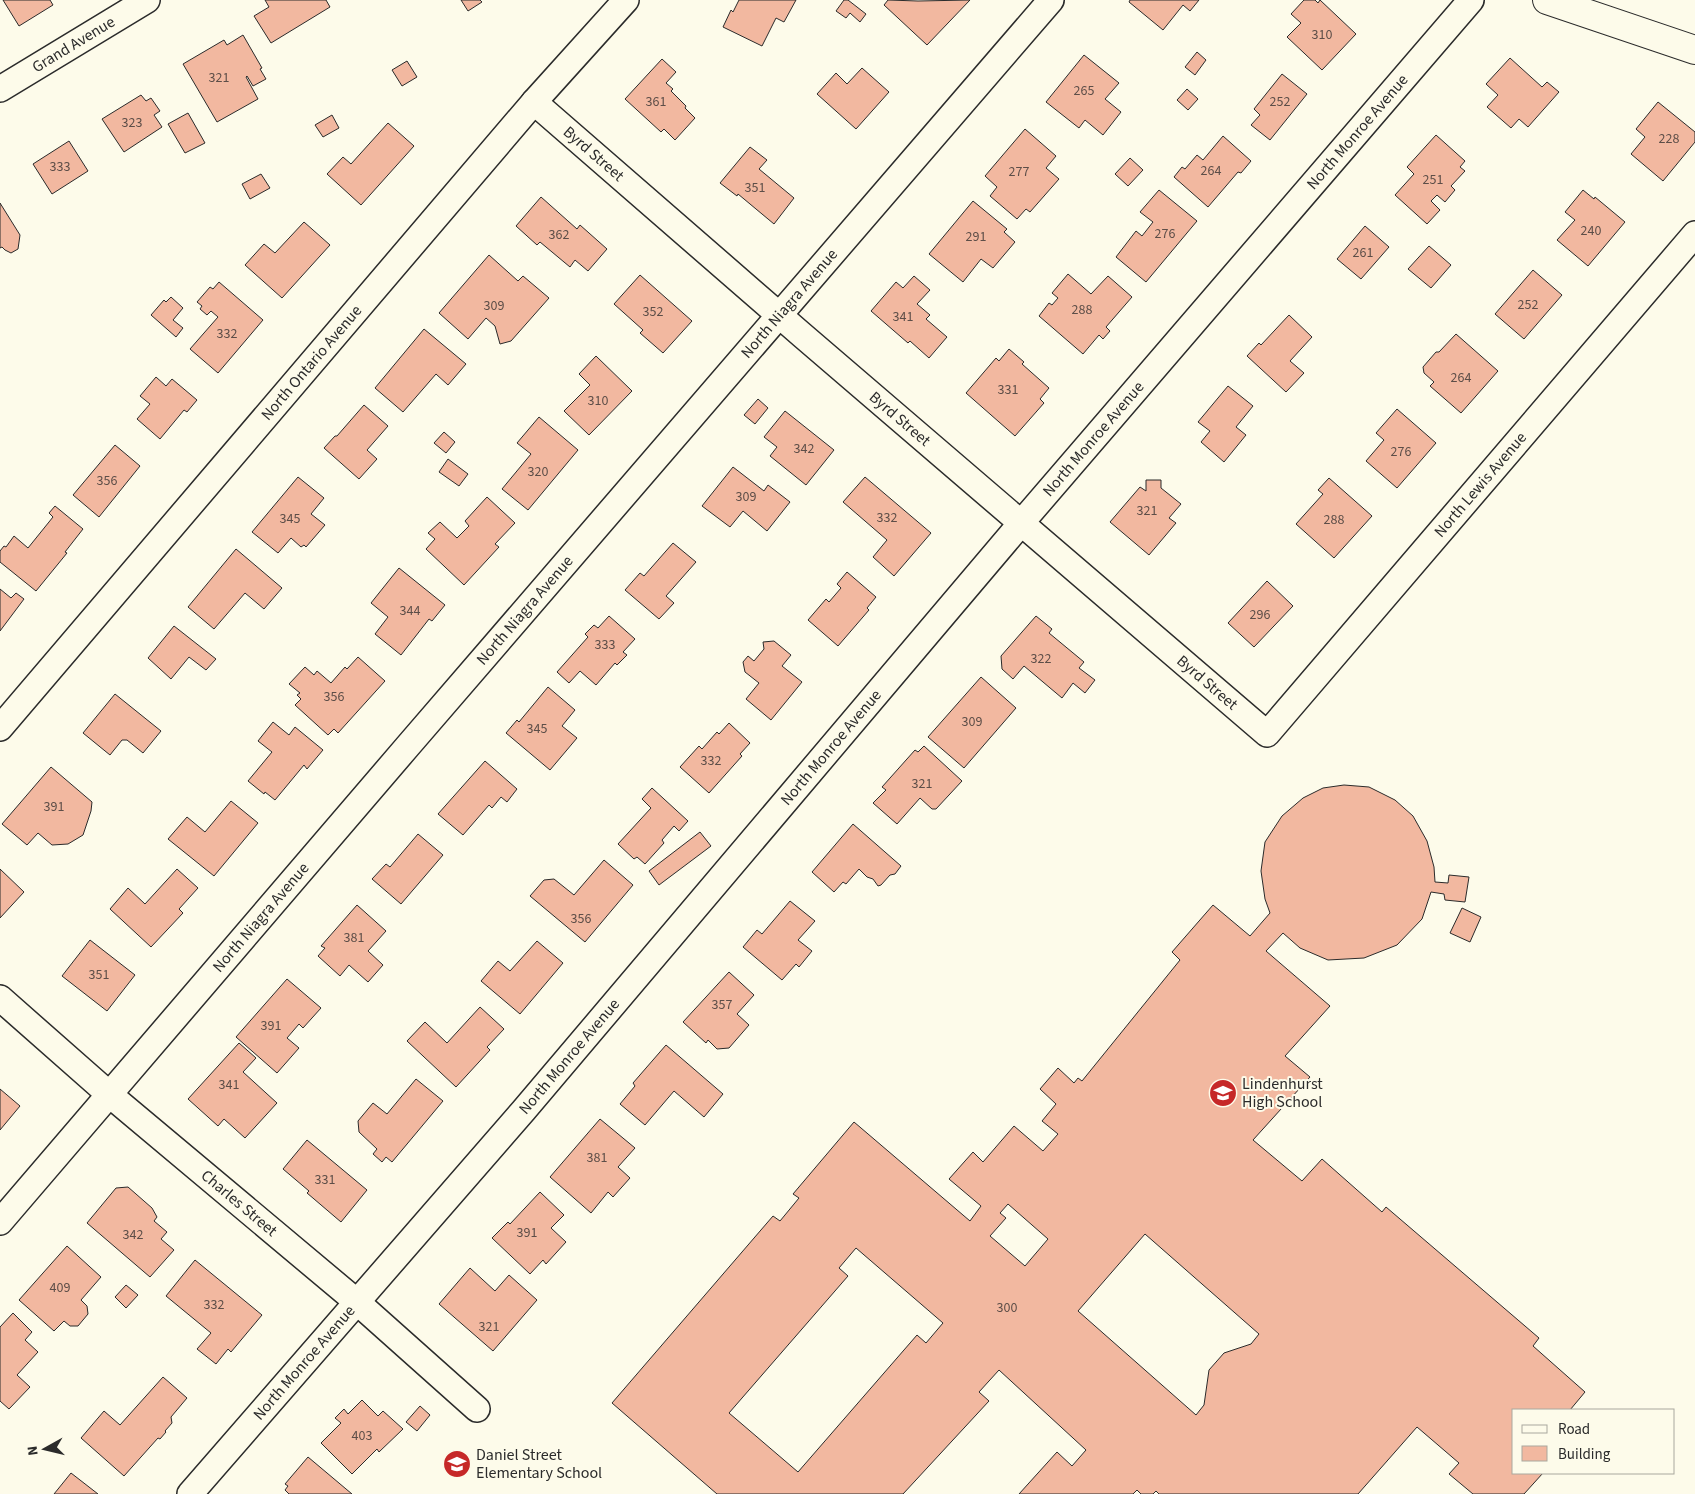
<svg xmlns="http://www.w3.org/2000/svg" width="1695" height="1494" font-family="'Source Sans 3',sans-serif">
	<style>
		.building { fill: #f2b8a0; stroke: #2b2b2b; fill-rule: evenodd }
		.lines { fill: none; stroke-linecap: round; stroke-linejoin: round }
		.street-casing { stroke: #2b2b2b; stroke-width: 28 }
		.secondary-casing { stroke: #2b2b2b; stroke-width: 30 }
		.street { stroke: #fdfbea; stroke-width: 25 }
		.secondary { stroke: #fdfbea; stroke-width: 28 }
		.labels { text-anchor: middle; dominant-baseline: central; stroke-width: 4; stroke-linejoin: round; paint-order: stroke }
		.number-label { font-size: 14px; fill: #5d4e48 }
		.street-label { font-size: 16px; fill: #2b2b2b; stroke: #fdfbea }
		.poi-label { font-size: 16px; fill: #2b2b2b; stroke: #fdfbea; text-anchor: start }
	</style>
	<rect width="100%" height="100%" fill="#fdfbea"/>
	<g class="building">
		<path d="M3,0H50L53,5L19,26Z"/>
		<path d="M265,0H326L330,7L271,43L254,16L269,7Z"/>
		<path d="M461,0H480L482,2L468,11Z"/>
		<path d="M739,0H796L784,22L776,18L762,46L723,27L731,10L733,12Z"/>
		<path d="M844,0H848L866,14L860,22L850,13L846,18L836,11Z"/>
		<path d="M888,0L918,1L970,0L927,45L884,5Z"/>
		<path d="M1130,0H1199L1190,11L1183,5L1163,30L1129,2Z"/>
		<path d="M1304,0H1315L1318,3L1320,0L1356,34L1322,70L1287,37L1301,23L1291,14Z"/>
		<path d="M243,35L262,68L260,69L266,79L253,86L247,76L246,77L258,99L217,122L183,64L224,40L227,45Z"/>
		<path d="M1197,52L1206,60L1195,75L1185,67Z"/>
		<path d="M1084,55L1119,83L1105,99L1121,112L1103,135L1085,120L1079,128L1046,102Z"/>
		<path d="M1510,58L1542,87L1547,82L1559,92L1528,127L1519,119L1511,128L1487,107L1498,95L1486,84Z"/>
		<path d="M662,59L676,72L666,83L673,89L671,91L686,106L685,108L695,118L675,140L664,129L661,132L625,99Z"/>
		<path d="M407,61L417,77L402,86L392,70Z"/>
		<path d="M862,68L889,92L856,129L817,94L836,73L847,84Z"/>
		<path d="M1282,74L1307,94L1270,140L1251,125L1260,115L1254,109Z"/>
		<path d="M1187,89L1198,99L1188,110L1177,100Z"/>
		<path d="M141,95L146,101L151,98L160,111L154,115L162,127L124,152L102,119Z"/>
		<path d="M1658,102L1695,132V142L1663,181L1631,154L1645,137L1636,129Z"/>
		<path d="M188,113L205,143L185,153L168,124Z"/>
		<path d="M332,115L339,128L323,137L315,125Z"/>
		<path d="M388,123L414,146L361,205L327,174L343,157L351,164Z"/>
		<path d="M1025,129L1056,156L1046,168L1059,179L1030,212L1026,209L1017,219L990,196L997,187L985,176Z"/>
		<path d="M1436,135L1465,161L1460,167L1465,171L1451,186L1455,190L1445,202L1437,195L1431,201L1440,210L1427,224L1395,195L1414,174L1407,167Z"/>
		<path d="M1223,136L1251,161L1241,173L1238,172L1208,207L1174,177L1182,167L1185,169L1197,155L1203,160Z"/>
		<path d="M69,141L88,171L52,194L33,164Z"/>
		<path d="M750,147L767,160L759,169L794,198L774,224L738,194L737,196L720,183Z"/>
		<path d="M1130,158L1143,170L1128,186L1115,174Z"/>
		<path d="M261,174L270,188L250,199L242,184Z"/>
		<path d="M1159,190L1197,221L1146,282L1116,257L1136,231L1142,236L1153,222L1140,212Z"/>
		<path d="M1583,190L1594,199L1595,197L1625,222L1588,266L1557,240L1575,220L1565,212Z"/>
		<path d="M541,197L577,229L580,225L607,249L588,271L575,260L570,267L540,242L537,245L516,226Z"/>
		<path d="M973,201L1007,229L1004,232L1015,242L993,268L981,259L963,282L929,254Z"/>
		<path d="M0,203L20,235L18,249L11,253L5,250L2,247L0,248Z"/>
		<path d="M304,222L330,245L282,298L245,265L264,244L275,253Z"/>
		<path d="M1365,226L1389,247L1361,279L1337,259Z"/>
		<path d="M1429,246L1451,265L1431,288L1408,269Z"/>
		<path d="M489,255L518,281L523,276L549,298L511,341L500,344L495,326L486,318L468,339L439,313Z"/>
		<path d="M1533,270L1562,295L1524,339L1495,314Z"/>
		<path d="M1068,274L1091,294L1108,276L1132,297L1106,327L1110,331L1103,339L1099,335L1083,354L1039,316L1049,303L1052,305L1058,298L1052,293Z"/>
		<path d="M640,275L692,321L663,353L640,333L643,330L614,304Z"/>
		<path d="M914,276L930,290L917,304L930,315L926,319L947,337L929,358L910,341L908,343L871,311L896,282L903,288Z"/>
		<path d="M219,282L263,320L218,373L190,349L218,317L211,311L207,315L200,309L202,306L197,302L210,287L213,289Z"/>
		<path d="M171,297L183,308L173,320L183,328L176,337L151,315L164,300L166,302Z"/>
		<path d="M1289,315L1312,337L1290,361L1304,373L1286,392L1247,356L1259,343L1261,345Z"/>
		<path d="M424,329L466,364L448,385L436,374L403,412L375,388Z"/>
		<path d="M1456,334L1498,371L1461,413L1430,386L1434,382L1424,373L1423,367L1436,352H1439Z"/>
		<path d="M1009,349L1024,362L1022,364L1049,388L1040,399L1044,403L1015,436L966,393L996,358L999,361Z"/>
		<path d="M596,356L632,391L589,435L564,411L590,385L579,374Z"/>
		<path d="M156,377L166,386L172,379L197,400L187,412L184,410L160,439L137,419L150,404L140,396Z"/>
		<path d="M1228,386L1253,406L1236,427L1246,435L1224,462L1201,442L1210,431L1198,422Z"/>
		<path d="M758,399L768,408L755,424L744,415Z"/>
		<path d="M364,405L388,426L367,450L377,459L359,479L324,448L335,436H337Z"/>
		<path d="M1397,409L1436,443L1397,488L1366,461L1384,440L1376,433Z"/>
		<path d="M785,411L834,450L806,485L770,456L777,447L764,437Z"/>
		<path d="M539,417L578,450L528,510L502,489L531,454L517,443Z"/>
		<path d="M444,432L455,442L446,453L434,443Z"/>
		<path d="M115,445L140,466L99,517L73,495Z"/>
		<path d="M448,459L468,474L459,486L439,472Z"/>
		<path d="M733,467L764,491L768,485L790,502L767,531L743,511L730,527L702,506Z"/>
		<path d="M298,477L324,498L311,514L325,525L306,547L304,545L301,547L291,538L278,553L252,532Z"/>
		<path d="M865,477L931,533L894,576L873,557L887,540L843,502Z"/>
		<path d="M1329,478L1372,516L1334,558L1296,524L1323,494L1318,490Z"/>
		<path d="M1146,480H1161V488L1181,504L1169,518L1176,523L1149,555L1110,522L1140,487L1146,491Z"/>
		<path d="M487,497L515,523L495,544L499,547L464,585L426,549L435,539L428,533L440,522L457,538L469,526L465,521Z"/>
		<path d="M55,506L83,529L65,552L67,553L36,591L0,562V551L4,546L6,547L14,536L28,548L53,517L49,513Z"/>
		<path d="M673,543L696,562L666,596L674,603L659,619L625,590L640,573L644,576Z"/>
		<path d="M236,549L282,588L264,609L245,593L214,629L188,607Z"/>
		<path d="M399,568L445,605L432,621L429,619L401,655L375,634L388,617L371,603Z"/>
		<path d="M847,572L876,597L867,608L869,610L838,646L808,620L826,599L829,602L841,588L837,584Z"/>
		<path d="M1267,581L1293,606L1254,647L1228,623Z"/>
		<path d="M0,589L11,598L16,593L24,599L0,631Z"/>
		<path d="M609,616L635,639L623,652L627,655L617,665L615,663L596,685L580,671L569,683L557,672L588,637L585,634L594,625L598,628Z"/>
		<path d="M1036,616L1052,629L1049,633L1084,662L1079,668L1095,680L1085,693L1073,683L1062,698L1024,666L1013,679L1002,669L1001,656Z"/>
		<path d="M174,626L216,659L206,670L189,657L171,679L148,658Z"/>
		<path d="M774,641L791,655L782,666L802,682L771,720L746,699L759,683L745,672L743,662L748,656L754,661L764,649L763,642Z"/>
		<path d="M358,657L385,681L338,733L334,729L328,735L295,705L301,699L297,695L300,693L289,684L305,667L314,675L317,671L331,683L345,667L347,669Z"/>
		<path d="M981,677L1016,708L964,768L928,737Z"/>
		<path d="M548,687L575,710L562,726L577,738L550,770L506,733L517,720L519,722Z"/>
		<path d="M115,694L161,731L143,753L127,740H122L110,755L83,733Z"/>
		<path d="M273,722L289,735L295,727L323,750L307,769L304,765L275,800L265,792L264,794L248,781L272,752L258,741Z"/>
		<path d="M729,723L750,743L740,754L742,756L709,793L680,767L699,746L702,749L717,732L719,734Z"/>
		<path d="M924,746L962,781L936,809H932L920,798L897,824L873,803L886,790L882,787L915,750L918,752Z"/>
		<path d="M485,761L517,789L507,802L501,797L492,808L489,805L463,835L438,814Z"/>
		<path d="M51,767L92,802L91,811L83,835L68,844L52,845L38,833L27,845L2,824Z"/>
		<path d="M1344,785L1369,787L1395,800L1413,816L1427,841L1434,867L1435,882L1448,883L1449,875L1469,877L1465,902L1445,900L1444,894L1431,892L1422,919L1397,945L1364,958L1328,960L1300,948L1283,933L1266,951L1330,1006L1285,1056L1310,1077L1253,1140L1302,1181L1322,1159L1382,1212L1386,1207L1539,1338L1533,1346L1585,1392L1570,1410H1514V1473H1543L1524,1494H1473L1449,1474L1459,1463L1417,1427L1358,1494H1159L1156,1491L1153,1494H1141L1137,1490L1133,1494H1019L1057,1452L1072,1466L1086,1450L999,1370L979,1392L989,1401L903,1494H717L612,1403L773,1216L780,1221L799,1198L793,1194L854,1122L970,1221L981,1206L949,1179L973,1152L983,1162L1014,1126L1043,1151L1058,1134L1042,1121L1056,1104L1040,1089L1058,1068L1074,1083L1078,1078L1082,1081L1180,960L1172,952L1213,905L1250,936L1270,913L1265,899L1261,871L1265,842L1282,816L1303,798L1323,788ZM1008,1204L1048,1239L1025,1266L990,1236L1006,1218L1000,1213ZM1145,1234L1259,1334L1251,1344L1224,1353L1209,1370L1204,1405L1196,1415L1078,1311ZM856,1248L943,1323L926,1343L917,1335L798,1472L729,1413L848,1276L839,1268Z"/>
		<path d="M652,788L688,821L679,831L674,826L662,840L664,843L645,864L637,857L634,859L618,844L651,808L642,799Z"/>
		<path d="M231,801L258,823L214,876L168,839L187,817L205,832Z"/>
		<path d="M853,824L901,866L895,874L890,875L881,885L878,886L873,879L867,877L859,869L846,884L843,882L834,892L812,872Z"/>
		<path d="M700,832L711,846L659,885L649,871Z"/>
		<path d="M418,834L443,855L401,904L372,879L386,864L390,867Z"/>
		<path d="M604,860L633,885L585,942L530,896L544,880L554,879L574,895Z"/>
		<path d="M0,869L24,892L0,918Z"/>
		<path d="M177,869L198,888L179,909L183,913L151,947L110,909L128,888L145,904Z"/>
		<path d="M790,901L815,921L798,940L812,951L799,967L796,964L782,980L743,947L757,930L762,934Z"/>
		<path d="M357,905L386,931L368,951L383,965L368,982L349,965L340,976L318,956L325,948L321,946Z"/>
		<path d="M1462,908L1481,917L1470,942L1450,933Z"/>
		<path d="M90,940L135,975L107,1011L62,976Z"/>
		<path d="M537,941L563,963L520,1014L481,981L498,961L510,971Z"/>
		<path d="M729,972L754,995L737,1014L749,1025L729,1048L717,1049L708,1040L706,1043L683,1022Z"/>
		<path d="M287,979L321,1008L303,1028L299,1024L287,1038L299,1048L277,1073L236,1037Z"/>
		<path d="M480,1007L504,1029L487,1047L490,1050L456,1087L407,1041L425,1022L447,1043Z"/>
		<path d="M239,1043L256,1058L243,1072L277,1103L245,1138L224,1119L218,1126L188,1099Z"/>
		<path d="M666,1045L723,1094L704,1117L674,1091L645,1125L620,1104L635,1086L633,1083Z"/>
		<path d="M416,1079L443,1101L392,1162L386,1157L382,1162L373,1154L377,1149L359,1132L358,1121L373,1103L387,1114Z"/>
		<path d="M0,1089L20,1106L0,1130Z"/>
		<path d="M600,1119L635,1148L618,1167L630,1178L613,1197L608,1192L591,1213L550,1177Z"/>
		<path d="M307,1140L367,1190L341,1222L307,1193L309,1191L283,1169Z"/>
		<path d="M128,1187L152,1208L157,1217L154,1221L167,1232L161,1239L174,1250L150,1277L87,1223L116,1188Z"/>
		<path d="M540,1192L564,1215L551,1228L566,1242L546,1264L543,1260L530,1274L492,1238L508,1222L510,1224Z"/>
		<path d="M67,1246L101,1277L81,1300L87,1306L88,1314L78,1326H70L64,1321L54,1331L19,1300Z"/>
		<path d="M195,1260L262,1315L231,1352L228,1349L216,1364L197,1349L211,1333L166,1296Z"/>
		<path d="M470,1268L495,1291L509,1275L537,1300L493,1351L439,1304Z"/>
		<path d="M126,1285L138,1295L126,1308L115,1297Z"/>
		<path d="M13,1313L32,1332L25,1340L38,1352L17,1375L30,1387L9,1409L0,1401V1327Z"/>
		<path d="M163,1377L187,1398L171,1417L172,1423L165,1431L166,1432L160,1439L158,1438L124,1476L81,1438L104,1411L120,1425Z"/>
		<path d="M362,1400L378,1416L383,1411L403,1429L379,1452L377,1449L352,1474L321,1443L341,1423L335,1418L344,1409L348,1414Z"/>
		<path d="M420,1406L430,1415L417,1431L406,1422Z"/>
		<path d="M308,1457L352,1494H289L285,1490L288,1486L285,1484Z"/>
		<path d="M71,1473L98,1494H54Z"/>
	</g>
	<g class="lines">
		<g class="street-casing">
			<g id="street">
				<path id="s1" d="M0,89L147,0"/>
				<path id="s2" d="M534,102L802,335L1267,734L1695,234"/>
				<path id="s3" d="M0,728L534,102L626,0"/>
				<path id="s4" d="M0,998L110,1095L357,1302L477,1409"/>
				<path id="s5" d="M0,1222L407,747L1051,0"/>
				<path id="s6" d="M190,1494L524,1110L1022,522L1471,0"/>
			</g>
		</g>
		<g class="secondary-casing">
			<path id="secondary" d="M1547,0L1695,50"/>
		</g>
		<use href="#street" class="street"/>
		<use href="#secondary" class="secondary"/>
	</g>
	<defs>
		<g id="school-disc" transform="scale(1.4375)"><circle r="9.5" fill="#c62828" stroke="#fdfbea"/><path d="M0-5L7-2L0 1L-7-2ZM-4 1L0 2.5L4 1V4Q0 6-4 4Z" fill="#fff"/></g>
	</defs>
	<g fill-rule="evenodd">
		<use href="#school-disc" x="1223" y="1093"/>
		<use href="#school-disc" x="457" y="1464"/>
	</g>
	<g class="labels">
		<g class="number-label">
			<text x="1322" y="35">310</text>
			<text x="219" y="78">321</text>
			<text x="1084" y="91">265</text>
			<text x="656" y="102">361</text>
			<text x="1280" y="102">252</text>
			<text x="132" y="123">323</text>
			<text x="1669" y="139">228</text>
			<text x="60" y="167">333</text>
			<text x="1211" y="171">264</text>
			<text x="1019" y="172">277</text>
			<text x="1433" y="180">251</text>
			<text x="755" y="188">351</text>
			<text x="1591" y="231">240</text>
			<text x="1165" y="234">276</text>
			<text x="559" y="235">362</text>
			<text x="976" y="237">291</text>
			<text x="1363" y="253">261</text>
			<text x="1528" y="305">252</text>
			<text x="494" y="306">309</text>
			<text x="1082" y="310">288</text>
			<text x="653" y="312">352</text>
			<text x="903" y="317">341</text>
			<text x="227" y="334">332</text>
			<text x="1461" y="378">264</text>
			<text x="1008" y="390">331</text>
			<text x="598" y="401">310</text>
			<text x="804" y="449">342</text>
			<text x="1401" y="452">276</text>
			<text x="538" y="472">320</text>
			<text x="107" y="481">356</text>
			<text x="746" y="497">309</text>
			<text x="1147" y="511">321</text>
			<text x="887" y="518">332</text>
			<text x="290" y="519">345</text>
			<text x="1334" y="520">288</text>
			<text x="410" y="611">344</text>
			<text x="1260" y="615">296</text>
			<text x="605" y="645">333</text>
			<text x="1041" y="659">322</text>
			<text x="334" y="697">356</text>
			<text x="972" y="722">309</text>
			<text x="537" y="729">345</text>
			<text x="711" y="761">332</text>
			<text x="922" y="784">321</text>
			<text x="54" y="807">391</text>
			<text x="581" y="919">356</text>
			<text x="354" y="938">381</text>
			<text x="99" y="975">351</text>
			<text x="722" y="1005">357</text>
			<text x="271" y="1026">391</text>
			<text x="229" y="1085">341</text>
			<text x="597" y="1158">381</text>
			<text x="325" y="1180">331</text>
			<text x="527" y="1233">391</text>
			<text x="133" y="1235">342</text>
			<text x="60" y="1288">409</text>
			<text x="214" y="1305">332</text>
			<text x="1007" y="1308">300</text>
			<text x="489" y="1327">321</text>
			<text x="362" y="1436">403</text>
		</g>
		<g class="street-label">
			<text stroke="none"><textPath href="#s1" startOffset="86">Grand Avenue</textPath></text>
			<text stroke="none"><textPath href="#s6" startOffset="1794">North Monroe Avenue</textPath></text>
			<text stroke="none"><textPath href="#s2" startOffset="79">Byrd Street</textPath></text>
			<text stroke="none"><textPath href="#s5" startOffset="1211">North Niagra Avenue</textPath></text>
			<text stroke="none"><textPath href="#s3" startOffset="480">North Ontario Avenue</textPath></text>
			<text stroke="none"><textPath href="#s2" startOffset="484">Byrd Street</textPath></text>
			<text stroke="none"><textPath href="#s6" startOffset="1389">North Monroe Avenue</textPath></text>
			<text stroke="none"><textPath href="#s2" startOffset="1296">North Lewis Avenue</textPath></text>
			<text stroke="none"><textPath href="#s5" startOffset="806">North Niagra Avenue</textPath></text>
			<text stroke="none"><textPath href="#s2" startOffset="889">Byrd Street</textPath></text>
			<text stroke="none"><textPath href="#s6" startOffset="984">North Monroe Avenue</textPath></text>
			<text stroke="none"><textPath href="#s5" startOffset="401">North Niagra Avenue</textPath></text>
			<text stroke="none"><textPath href="#s6" startOffset="579">North Monroe Avenue</textPath></text>
			<text stroke="none"><textPath href="#s4" startOffset="315">Charles Street</textPath></text>
			<text stroke="none"><textPath href="#s6" startOffset="174">North Monroe Avenue</textPath></text>
		</g>
		<g class="poi-label">
			<text x="1242" y="1084">Lindenhurst<tspan x="1242" dy="18">High School</tspan></text>
			<text x="476" y="1455">Daniel Street<tspan x="476" dy="18">Elementary School</tspan></text>
		</g>
	</g>
	<rect x="1512" y="1409" width="162" height="65" fill="#fdfbea" stroke="#a9a89e"/>
	<rect x="1522" y="1425" width="25" height="8" fill="#fdfbea" stroke="#a9a89e"/>
	<text x="1558" y="1434" font-size="15" fill="#2b2b2b">Road</text>
	<rect x="1522" y="1446" width="25" height="15" fill="#f2b8a0" stroke="#a9a89e"/>
	<text x="1558" y="1459" font-size="15" fill="#2b2b2b">Building</text>
	<g transform="translate(45 1449) rotate(262)" stroke="#fdfbea" stroke-width="4" paint-order="stroke">
	<path d="M0-4L9 19L0 12L-9 19Z" fill="#2b2b2b"/>
	<text y="-8" font-size="14" font-weight="bold" text-anchor="middle" fill="#2b2b2b">N</text>
	</g>
</svg>
